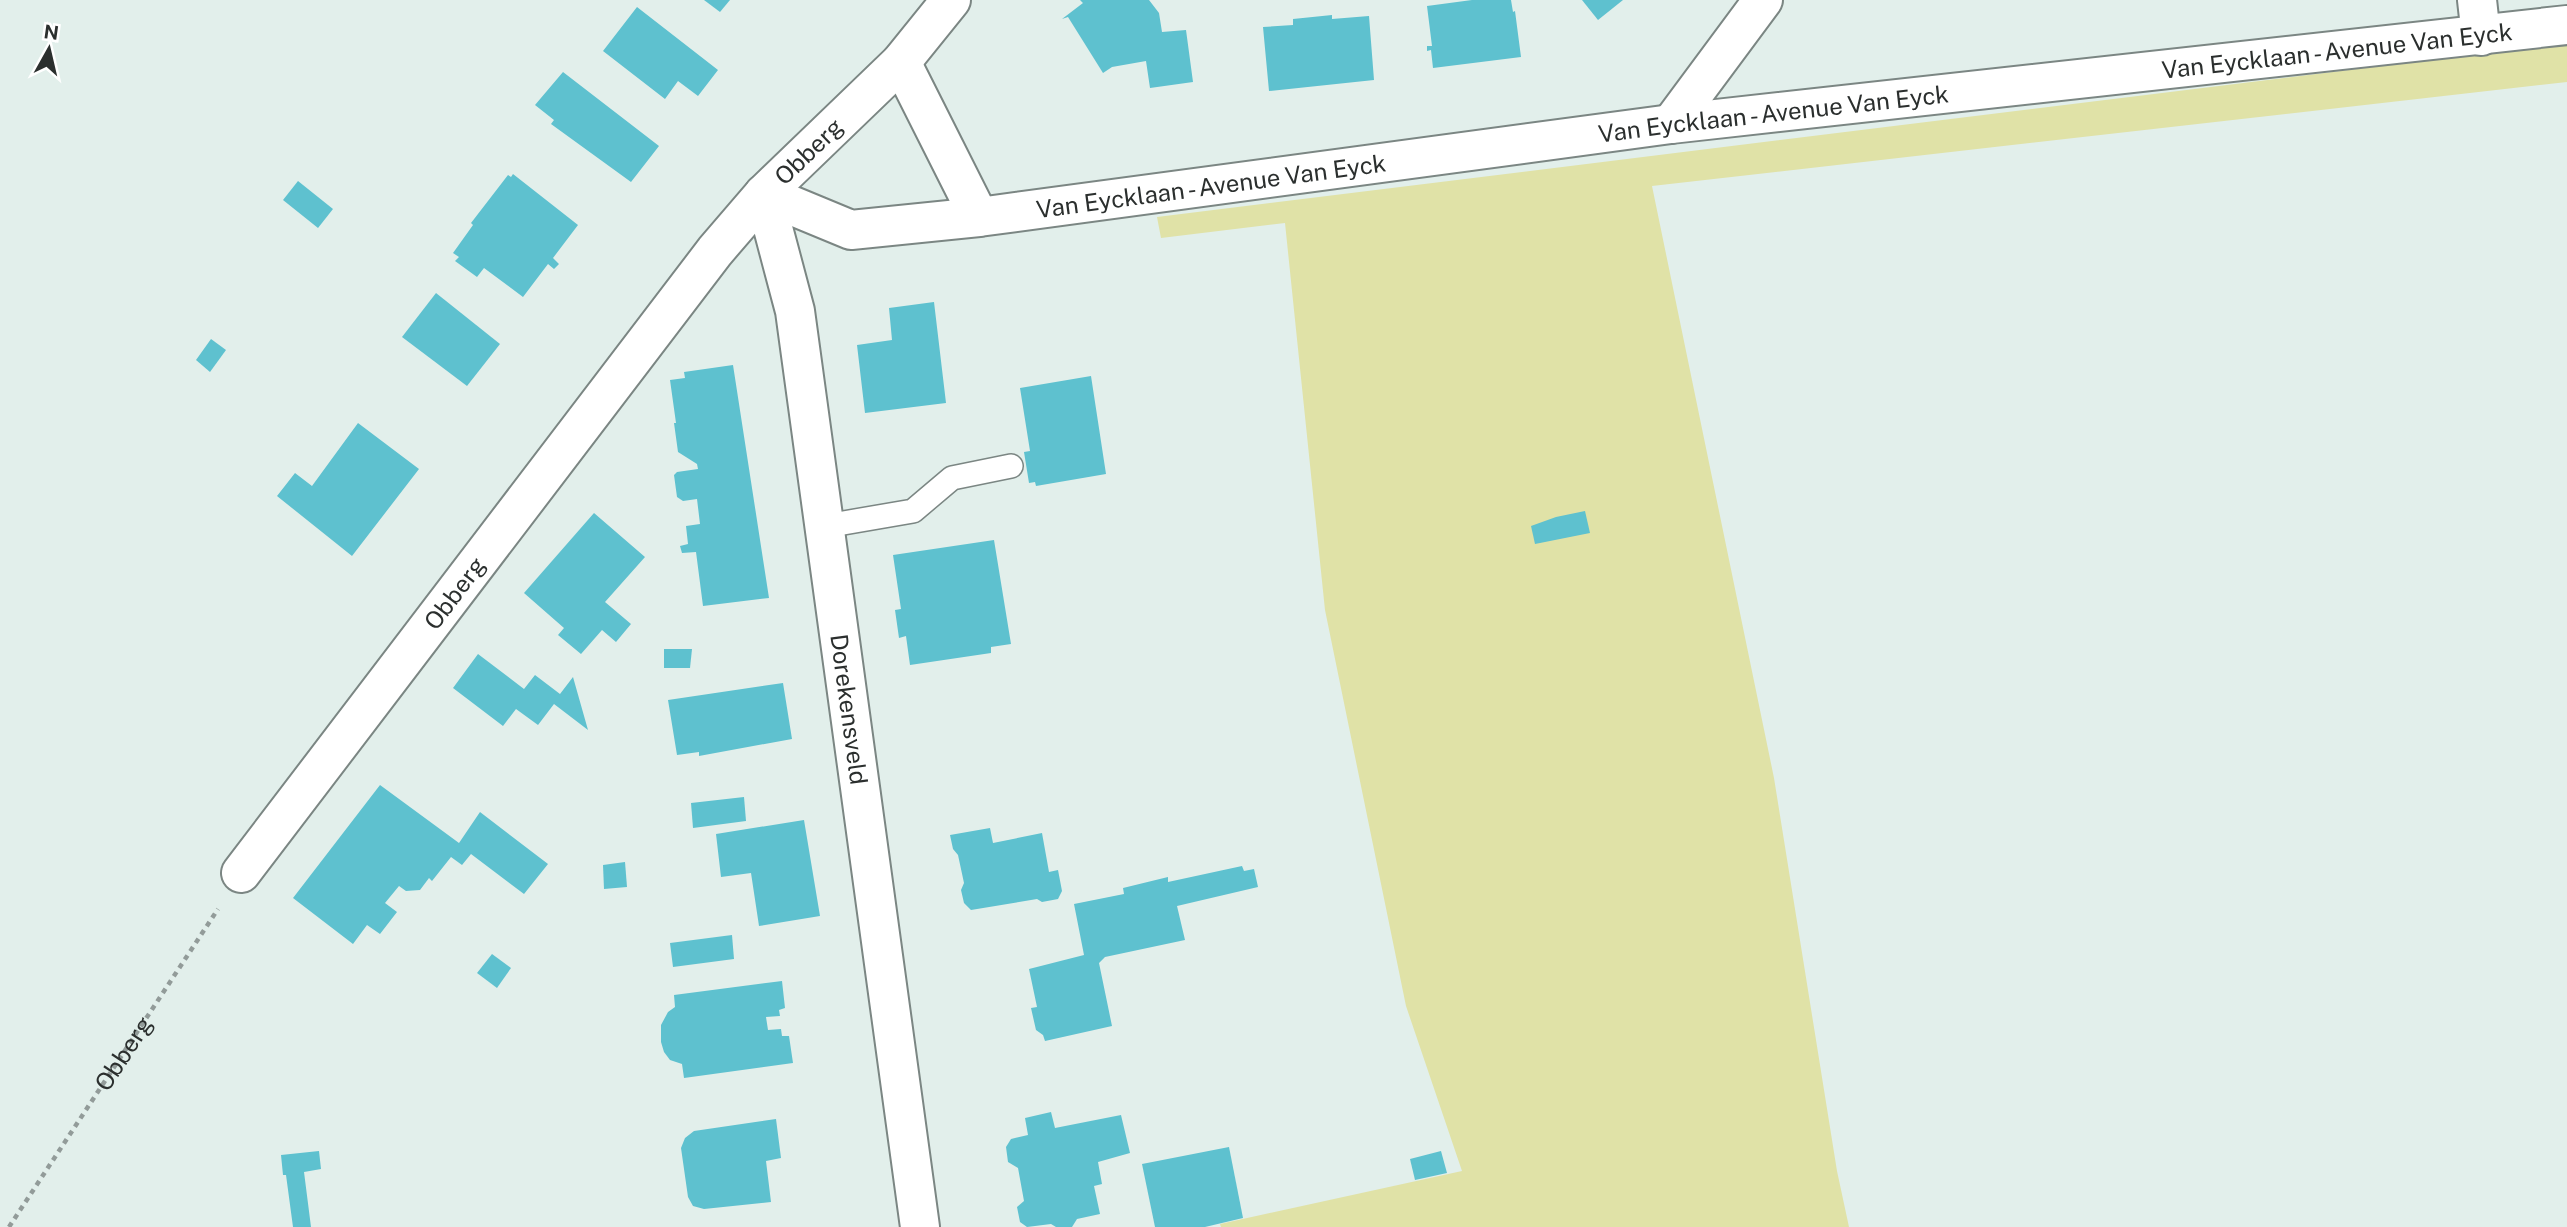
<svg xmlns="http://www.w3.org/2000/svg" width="2567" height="1227" font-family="'Public Sans',sans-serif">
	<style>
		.green { fill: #e0e2a7 }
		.building { fill: #5ec1cf }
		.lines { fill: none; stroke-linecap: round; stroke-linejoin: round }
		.lane-casing { stroke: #7b8683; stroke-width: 26 }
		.street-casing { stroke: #7b8683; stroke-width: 42 }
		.path { stroke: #929b99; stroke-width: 4.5; stroke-dasharray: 5 5; stroke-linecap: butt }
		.lane { stroke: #fff; stroke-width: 23 }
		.street { stroke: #fff; stroke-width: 38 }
		.labels { text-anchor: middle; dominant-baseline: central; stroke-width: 5; stroke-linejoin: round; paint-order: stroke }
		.street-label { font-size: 24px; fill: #2b2f2e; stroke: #fff }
	</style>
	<rect width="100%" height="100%" fill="#e2efeb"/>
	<path class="green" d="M2567,43V82L1652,186L1774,778L1837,1171L1849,1227H1221L1220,1224L1462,1171L1406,1006L1325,610L1285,223L1161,238L1157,217Z"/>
	<g class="building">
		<path d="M704,0H730L720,12Z"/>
		<path d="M1080,0H1149L1159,13L1162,32L1186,30L1193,82L1150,88L1146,61L1112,67L1103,73L1068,17L1062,19L1083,3Z"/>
		<path d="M1472,0H1511L1513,12L1515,11L1521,57L1433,68L1431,50L1427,51V46H1432L1427,6Z"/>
		<path d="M1582,0H1623L1598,20Z"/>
		<path d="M637,7L718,70L698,96L678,81L665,99L603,51Z"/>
		<path d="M1332,15V19L1369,16L1374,80L1269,91L1263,27L1293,25V19Z"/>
		<path d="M563,72L659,146L631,182L551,124L554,120L535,105Z"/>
		<path d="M513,174L578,225L553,258L559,264L554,269L548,264L523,297L484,268L477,277L455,261L459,257L453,253L473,225L471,223L508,175L511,177Z"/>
		<path d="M298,181L333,209L318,228L283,200Z"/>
		<path d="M436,293L500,344L467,386L402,337Z"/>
		<path d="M934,302L946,403L865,413L857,345L892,340L889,308Z"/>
		<path d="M211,339L226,350L210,372L196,360Z"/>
		<path d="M733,365L769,598L703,606L696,552L682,553L680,546L688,544L686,526L700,524L697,499L683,501L677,497L674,475L677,472L698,469L697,464L678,452L674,423H676L670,380L685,378L684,372Z"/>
		<path d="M1091,376L1106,474L1036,486L1035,482L1029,483L1024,452L1030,451L1020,388Z"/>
		<path d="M358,423L419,469L352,556L277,496L295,473L312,486Z"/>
		<path d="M1585,511L1590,533L1535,544L1531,526L1556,517Z"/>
		<path d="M594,513L645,557L605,602L631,624L616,642L602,630L581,654L558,635L564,628L524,593Z"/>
		<path d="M994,540L1011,644L991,647V653L910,665L906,636L899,638L895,610L901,609L893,555Z"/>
		<path d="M664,649H692L690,668H664Z"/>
		<path d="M478,654L524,689L535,675L560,694L573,677L588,730L554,704L538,725L516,709L503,726L453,688Z"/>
		<path d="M783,683L792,739L699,756V752L677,755L668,700Z"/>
		<path d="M380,785L459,843L480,812L548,864L524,894L471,854L462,865L451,857L432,881L429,878L420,890L406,891L399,886L385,903L397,912L380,934L367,925L353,944L293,898Z"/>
		<path d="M744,797L746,821L693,828L691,803Z"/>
		<path d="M804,820L820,916L759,926L751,873L721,877L716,834Z"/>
		<path d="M990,828L993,843L1042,833L1049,872L1058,870L1062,891L1058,899L1042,902L1037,899L971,910L964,903L961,890L964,883L958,855L953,849L950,835Z"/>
		<path d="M625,862L627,887L604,889L603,865Z"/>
		<path d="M1242,866L1244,871L1254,869L1258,887L1177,906L1185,940L1105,957L1099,963L1112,1026L1045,1041L1043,1035L1036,1030L1031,1008L1037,1007L1029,969L1084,955L1074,904L1124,894L1123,888L1168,877V882Z"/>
		<path d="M732,935L734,959L673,967L670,943Z"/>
		<path d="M492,954L511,968L497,988L477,973Z"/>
		<path d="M782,981L785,1008L779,1010L780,1016L766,1017L768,1030L781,1029L782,1036H789L793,1063L684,1078L682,1064L670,1060L664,1052L661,1042V1025L668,1012L675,1007L674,995Z"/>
		<path d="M1051,1112L1055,1128L1121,1115L1130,1153L1098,1162L1102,1184L1094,1186L1100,1214L1077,1219L1072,1227H1056L1051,1224L1027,1227L1020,1222L1017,1207L1024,1201L1018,1168L1008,1162L1006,1147L1011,1139L1028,1135L1025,1118Z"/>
		<path d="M776,1119L781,1158L766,1161L771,1202L704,1209L693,1206L688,1197L681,1148L685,1138L694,1131Z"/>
		<path d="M1229,1147L1243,1218L1205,1227H1155L1142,1164Z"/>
		<path d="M319,1151L321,1169L304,1172L311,1227H293L286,1175H283L281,1155Z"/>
		<path d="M1441,1151L1447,1173L1415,1180L1410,1159Z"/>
	</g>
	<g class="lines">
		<g class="lane-casing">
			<path id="lane" d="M826,526L913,511L952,478L1011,466"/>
		</g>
		<g class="street-casing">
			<g id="street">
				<path d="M2477,0L2481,36"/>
				<path d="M901,62L979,217"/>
				<path d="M1671,124L1763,0"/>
				<path id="s2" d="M764,194L851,230L979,217L1671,124L2567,25"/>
				<path id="s3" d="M764,194L795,311L920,1227"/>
				<path id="s4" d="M241,873L715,251L764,194L901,62L951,0"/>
			</g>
		</g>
		<path class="path" id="s1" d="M9,1227L218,909"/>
		<use href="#lane" class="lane"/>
		<use href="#street" class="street"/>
	</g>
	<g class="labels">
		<g class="street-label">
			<text stroke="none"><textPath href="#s2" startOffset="1591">Van Eycklaan - Avenue Van Eyck</textPath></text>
			<text stroke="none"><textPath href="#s2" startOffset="1024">Van Eycklaan - Avenue Van Eyck</textPath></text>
			<text stroke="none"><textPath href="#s4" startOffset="919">Obberg</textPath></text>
			<text stroke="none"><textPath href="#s2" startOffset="457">Van Eycklaan - Avenue Van Eyck</textPath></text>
			<text stroke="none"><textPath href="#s4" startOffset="352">Obberg</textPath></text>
			<text stroke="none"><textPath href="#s3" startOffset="523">Dorekensveld</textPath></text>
			<text stroke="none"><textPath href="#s1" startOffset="208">Obberg</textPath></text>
		</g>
	</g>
	<g transform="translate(49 49) rotate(8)" stroke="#ffffff" stroke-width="5" paint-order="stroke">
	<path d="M0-5L12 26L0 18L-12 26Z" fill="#2b2f2e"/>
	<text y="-10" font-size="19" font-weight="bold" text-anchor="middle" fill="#2b2f2e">N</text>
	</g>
</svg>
